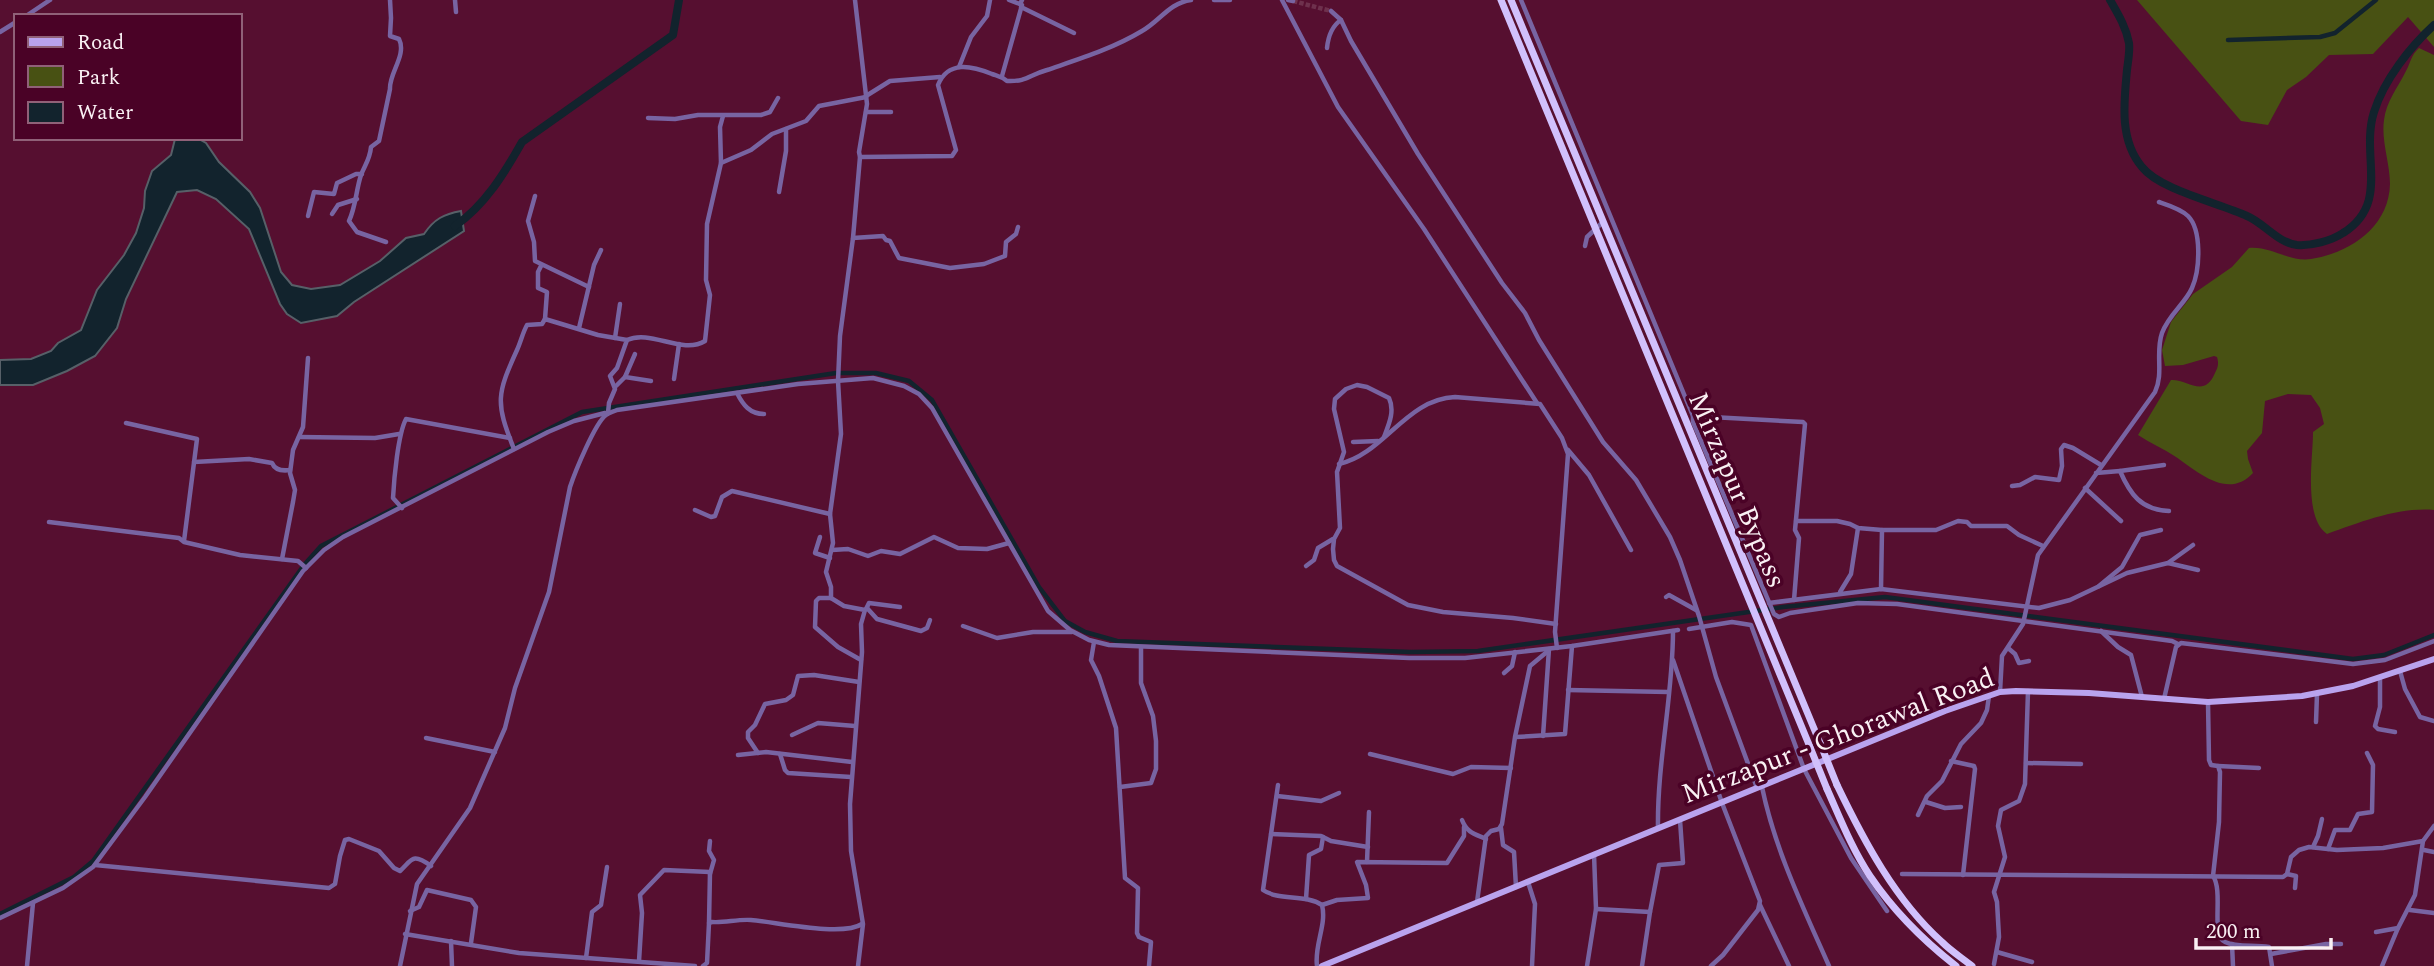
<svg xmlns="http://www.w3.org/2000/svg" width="2434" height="966" font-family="Spectral,serif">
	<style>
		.green { fill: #485113 }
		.water { fill: #12232d; stroke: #576068; stroke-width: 2 }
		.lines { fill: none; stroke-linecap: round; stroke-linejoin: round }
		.canal { stroke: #12232d; stroke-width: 4.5 }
		.river { stroke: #12232d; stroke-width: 8 }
		.minor-tunnel { stroke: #6e314d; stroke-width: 4.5; stroke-dasharray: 4.5 2; stroke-linecap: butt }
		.minor { stroke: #7864a2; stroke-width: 4.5 }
		.major { stroke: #b9a3ee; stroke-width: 6 }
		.highway { stroke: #d1c0fc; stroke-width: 7 }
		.highway-bridge { stroke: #d1c0fc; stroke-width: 7 }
		.labels { text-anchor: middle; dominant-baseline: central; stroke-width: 7; stroke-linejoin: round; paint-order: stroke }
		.street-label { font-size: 28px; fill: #f9f0f3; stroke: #4a0226 }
	</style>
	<rect width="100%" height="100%" fill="#560f30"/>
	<g class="green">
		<path d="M2137,0H2434V47L2408,17L2373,54L2329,55L2306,77L2287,90L2268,125L2241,121Z"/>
		<path d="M2419,48L2434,55V510C2398,507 2361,522 2327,534C2303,517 2313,459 2313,432L2324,424L2320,408L2311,395L2288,394L2265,401L2262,433L2247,451L2248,459L2253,473C2228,500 2198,472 2176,457C2164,449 2150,443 2138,435L2171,380C2188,379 2204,399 2215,373C2218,367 2219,364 2217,357L2214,356L2183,365L2165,366L2162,350L2171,322L2193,294L2232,267L2249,248C2271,246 2288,262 2311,259C2350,253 2389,227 2390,184C2390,163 2381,141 2384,120C2386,102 2398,87 2406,71C2411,62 2411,55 2419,48Z"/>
	</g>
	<path class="water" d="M197,138L206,143L219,162L250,192L260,208L281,272L292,285L311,289L340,285L380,261L406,238L424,234C434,219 444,214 461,211L464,231L354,302L337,316L301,323L287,314L280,304L249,229L216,199L197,190L177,192L126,299L117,328L95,356L67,371L33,385H0V360L31,359L51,351L58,343L81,330L97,290L124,255L136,233L144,208L145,191L152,171L171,155L175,139Z"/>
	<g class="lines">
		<g class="canal">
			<path d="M2228,40L2320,37L2335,33L2376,0"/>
			<path d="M0,914L74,877L93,861L304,565L321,546L582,412L836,373H876L909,381L932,400L1039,587L1065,621L1085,632L1117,641L1411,652L1478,651L1783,607L1885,597L2353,659L2384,655L2434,635"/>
		</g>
		<g class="river">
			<path d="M2110,0C2118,14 2126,27 2129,43C2130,52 2128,61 2127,70C2124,102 2119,140 2142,167C2160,190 2219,203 2247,216C2264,223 2278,243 2297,245C2311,246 2331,241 2343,233C2391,203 2360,156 2374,112C2384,80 2410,47 2434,25"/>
			<path d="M455,226C485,205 504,174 522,142L673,35L679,0"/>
		</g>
		<path class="minor-tunnel" d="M1293,1L1331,11"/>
		<g class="minor">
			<path d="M455,0L456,12"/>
			<path d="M855,0L867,104L859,152L860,157L853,238L840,336L838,381L841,434L830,514L833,543L826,572L831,587V598L844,606L865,610L861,624L862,652L850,804L851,851L863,924L858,966"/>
			<path d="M1009,0L1020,4"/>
			<path d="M1214,0H1230"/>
			<path d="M1282,0L1338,107L1424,229L1537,403"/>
			<path d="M1288,0L1293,1"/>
			<path d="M1521,0L1693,416"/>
			<path d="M1021,7L1074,33"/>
			<path d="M1331,11L1341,20L1351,41L1418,154L1502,283L1525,313L1539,340L1603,442L1636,480L1670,537L1680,560L1699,616L1716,677L1757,788"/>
			<path d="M26,16L50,0"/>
			<path d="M0,32L16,22"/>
			<path d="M1327,48C1328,38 1332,26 1341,20"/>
			<path d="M959,67L971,37L987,16L990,0"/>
			<path d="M1002,76L1022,5L1020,4L1022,0"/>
			<path d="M866,96L890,81L940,77"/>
			<path d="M866,112H891"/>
			<path d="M648,118L675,119L698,115H761L770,112L778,98"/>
			<path d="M860,157L952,156L956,150L938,85C948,60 972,66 992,74C998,76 1001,76 1007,81C1027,82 1029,75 1047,70C1079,59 1112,49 1142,31C1160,21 1169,3 1191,0"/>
			<path d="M721,163L720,127L723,116"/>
			<path d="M779,192L786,151V129"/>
			<path d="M535,196L528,221L534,242L535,261L589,287"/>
			<path d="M332,214L338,205L357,199"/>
			<path d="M308,216L314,192L334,194L337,183L356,174H362"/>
			<path d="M853,238L883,236L886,240L890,241L899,258L950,268L984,264L1005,256L1006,242L1016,234L1018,227"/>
			<path d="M386,242L357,232L349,221C356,206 356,190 361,175C365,165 370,159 371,147L379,141L390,89C389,73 407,55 399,39L390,36L391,18L390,0"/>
			<path d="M1585,246L1587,237L1603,222"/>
			<path d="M541,266L538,272V288L547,292L545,319"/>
			<path d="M579,328L594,265L601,250"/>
			<path d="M615,338L620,304"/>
			<path d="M627,340C651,329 682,355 705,341L710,295L706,280L707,224L721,163L751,150L772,134L806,121L819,106L866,97"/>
			<path d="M625,377L651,381"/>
			<path d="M674,379L679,344"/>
			<path d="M616,386L625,377L635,354"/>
			<path d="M737,393C743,405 750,414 764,414"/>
			<path d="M126,423L197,439L184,541"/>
			<path d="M299,437L375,438L399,434"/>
			<path d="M1384,437C1389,424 1395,411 1389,398L1367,387L1357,385L1346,389L1335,399L1334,409L1344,452L1337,472L1340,528L1334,539L1333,549L1334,560L1337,566L1408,605L1443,612L1513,618L1556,624"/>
			<path d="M1353,442L1378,441"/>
			<path d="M514,449C495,402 497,394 517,350C521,341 523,332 527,325L542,324L545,319L598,335L627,340L617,368L610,376L615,389L609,403L608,413"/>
			<path d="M1568,450L1589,475L1631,550"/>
			<path d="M194,462L249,459L272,463C275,470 283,471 290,470"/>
			<path d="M1339,464C1384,454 1406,399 1455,397L1540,404L1562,438L1568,454L1555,632L1557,648"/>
			<path d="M2120,471L2164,465"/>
			<path d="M2096,473L2120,471C2130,494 2141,510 2169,511"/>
			<path d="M2012,486L2020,485L2035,477L2059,480L2062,466L2061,449L2064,445L2073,448L2101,465"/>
			<path d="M2085,488L2121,521"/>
			<path d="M402,508L393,498C394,479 398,434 406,419L510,438"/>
			<path d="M695,510L711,517L715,516L722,497L732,491L830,514"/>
			<path d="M1796,521H1837L1850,524L1858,528L1882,530H1936L1958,521L1967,522L1971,526H2007L2019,535L2043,546"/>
			<path d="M49,522L179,538L184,542L240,555L298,561L306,568"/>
			<path d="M820,537L815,553L830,558"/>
			<path d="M832,550L848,549L868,556L881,551L900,554L934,537L958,548L987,549L1009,543"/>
			<path d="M282,559L293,502L295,490L290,473L293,450L303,427L308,358"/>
			<path d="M2168,563L2198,570"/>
			<path d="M1306,566L1314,560L1318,548L1333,539"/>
			<path d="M2099,586L2122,567L2140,535L2161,530"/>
			<path d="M1881,589L1882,530"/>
			<path d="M1840,592L1851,574L1858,528"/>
			<path d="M1666,597L1669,595L1696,610"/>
			<path d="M831,598H819L816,601L815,627L838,647L861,660"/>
			<path d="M1794,600L1799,538L1795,530L1805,424L1803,422L1693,416V422L1774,614L1779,617L1790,613L1858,603L1897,604L2172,641L2178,644"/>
			<path d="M1769,603L1881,589L2039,608L2070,600L2127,573L2168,563L2193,545"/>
			<path d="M867,608L877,619L921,631L927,628L930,620"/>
			<path d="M866,609L869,603L900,607"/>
			<path d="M963,626L997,638L1033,632H1072"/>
			<path d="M1689,629L1732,622L1751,625L1804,769L1851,858L1887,911"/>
			<path d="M2101,631L2118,647L2131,655L2142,697"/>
			<path d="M1094,642L1091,660L1099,676L1116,728L1125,878L1138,888L1137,933L1139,937L1151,942L1149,966"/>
			<path d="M2008,648L2015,654L2019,663L2029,661"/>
			<path d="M1673,660L1722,803L1760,901L1758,910L1723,955L1711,966"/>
			<path d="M2400,671L2405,689L2420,717L2434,721"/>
			<path d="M1504,673L1512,666L1515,652"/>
			<path d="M2380,678V707L2375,726L2378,729L2395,732"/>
			<path d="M1568,690L1668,692"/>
			<path d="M2000,692L2002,656L2023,624L2038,555L2155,392C2164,373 2155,353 2162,333C2169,314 2185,304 2192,288C2200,270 2202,230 2188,216C2181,209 2168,205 2159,202"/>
			<path d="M2164,699L2176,647L2181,643L2353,664L2385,660L2434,641"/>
			<path d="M2208,702L2209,760L2211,765L2218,766L2220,772L2219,822L2213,876C2224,892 2210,936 2225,942C2238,948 2255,944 2269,947L2272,966"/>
			<path d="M2316,722L2317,694"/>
			<path d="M792,735L818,723L855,726"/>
			<path d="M1543,736L1549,649"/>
			<path d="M1516,737L1565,734L1572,646"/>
			<path d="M426,738L495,752"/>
			<path d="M758,753L748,738V732L755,725L765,704L786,700L793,695L798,676L814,675L859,682"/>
			<path d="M780,754L785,770L788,773L851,777"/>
			<path d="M1370,754L1453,774L1471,767L1511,768"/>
			<path d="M738,755L766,752L852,762"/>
			<path d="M1951,761L1974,766L1975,769L1963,875"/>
			<path d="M2026,763L2081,764"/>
			<path d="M2218,766L2259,768"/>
			<path d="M1278,785L1263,890C1279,901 1305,894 1322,905C1327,925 1314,945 1317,966"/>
			<path d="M1120,787L1151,783L1156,769V741L1153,716L1141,683V648"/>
			<path d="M1762,787C1775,850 1803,907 1829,966"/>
			<path d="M1277,796L1321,801L1339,793"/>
			<path d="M1926,802L1945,808L1961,807"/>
			<path d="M1918,815L1927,796L1942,781L1961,744L1981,723L1987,710L1989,696"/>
			<path d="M1462,820C1467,833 1475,834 1486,839"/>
			<path d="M1501,828L1503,845L1514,852L1516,887"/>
			<path d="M1658,828C1657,762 1673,697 1673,631"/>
			<path d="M1271,834L1321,836L1331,841L1368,847"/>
			<path d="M2313,847L2318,836L2322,819"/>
			<path d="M2328,849L2335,830H2350L2358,814L2372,812L2373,765L2367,753"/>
			<path d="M2424,850L2434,852"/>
			<path d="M1367,862L1369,812"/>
			<path d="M95,865L329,888L335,884L340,856L345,840L349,839L379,851L394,868L400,871C412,860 412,852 431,866"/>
			<path d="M710,874L714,860L709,851L710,841"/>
			<path d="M1902,874L2283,877L2287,874L2291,857L2299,850L2309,847L2337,850L2383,848L2423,841"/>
			<path d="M2287,874L2296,876L2295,888"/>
			<path d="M1528,882L1535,904L1532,966"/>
			<path d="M1306,899L1309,855L1321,849L1323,837"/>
			<path d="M1477,902L1486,836L1491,831L1499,829L1502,824L1515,737L1530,666L1548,651"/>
			<path d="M1322,905L1337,900L1368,898L1366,885L1357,862L1447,863L1464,836V827"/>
			<path d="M1760,905L1789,966"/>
			<path d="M1596,909L1650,912L1659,865L1683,863L1680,820"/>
			<path d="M2410,910L2434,913"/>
			<path d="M410,911L419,907L427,890L471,900L476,907L471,943"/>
			<path d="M0,918L63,888L93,867L145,797L303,571L324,550L343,537L548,432L574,421L605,413"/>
			<path d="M2376,932L2398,928"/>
			<path d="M405,934L519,953L695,966"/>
			<path d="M451,941L452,966"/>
			<path d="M2232,944L2233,966"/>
			<path d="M1997,952L2032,962"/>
			<path d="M2271,954L2326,944H2341"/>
			<path d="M586,958L592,912L601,905L607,867"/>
			<path d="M639,961L642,913L640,895L664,870L710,872L709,923"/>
			<path d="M1994,964L1999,937L1997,902L1994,892L2005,857L1998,826L2001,810L2019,801L2025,784L2028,691"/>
			<path d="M27,966L33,903"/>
			<path d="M400,966L417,884L470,808L505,728L515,688L549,592L570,487C575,472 595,423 606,415C610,412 613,412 617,410L798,384L873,378L904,386L919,394L932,408L1048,611L1070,630L1089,640L1109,645L1409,658H1465L1572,646L1678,630"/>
			<path d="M703,966L707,963L709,923L712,922C725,923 737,919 751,920C776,922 842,937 862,924"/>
			<path d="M1587,966L1596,909L1594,854"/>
			<path d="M1642,966L1650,912"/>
			<path d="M2382,966L2398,928L2415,895L2423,841L2434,826"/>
		</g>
		<path class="major" d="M1322,966L1945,711L2000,692L2016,691L2089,693L2208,702L2302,696L2353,686L2434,659"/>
		<g class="highway">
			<path d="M1501,0L1810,747"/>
			<path d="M1511,0L1820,743"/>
			<path d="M1837,785C1864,841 1895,900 1942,942C1951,951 1962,958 1972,966"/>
			<path d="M1827,789C1840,818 1852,849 1870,876C1893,910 1924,941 1956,966"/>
		</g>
		<g class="highway-bridge">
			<path d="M1820,743L1837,785"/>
			<path d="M1810,747L1827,789"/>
		</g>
	</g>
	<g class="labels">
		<g class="street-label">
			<text transform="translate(1737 490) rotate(67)">Mirzapur Bypass</text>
			<text transform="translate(1838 736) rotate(-21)">Mirzapur - Ghorawal Road</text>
		</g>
	</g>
	<rect x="14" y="14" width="228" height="126" fill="#4a0226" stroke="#906178" stroke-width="2"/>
	<rect x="28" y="37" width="35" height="10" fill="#b9a3ee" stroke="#906178" stroke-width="2"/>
	<text x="77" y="49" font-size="21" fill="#f9f0f3">Road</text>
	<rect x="28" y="66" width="35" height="21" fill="#485113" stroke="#906178" stroke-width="2"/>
	<text x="77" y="84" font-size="21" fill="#f9f0f3">Park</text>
	<rect x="28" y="102" width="35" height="21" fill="#12232d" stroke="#906178" stroke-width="2"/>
	<text x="77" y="119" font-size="21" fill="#f9f0f3">Water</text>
	<path d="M2196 938v10h135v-10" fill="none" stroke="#f9f0f3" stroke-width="3.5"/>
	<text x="2206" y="938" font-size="21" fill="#f9f0f3" stroke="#4a0226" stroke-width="5" paint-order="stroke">200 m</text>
</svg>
